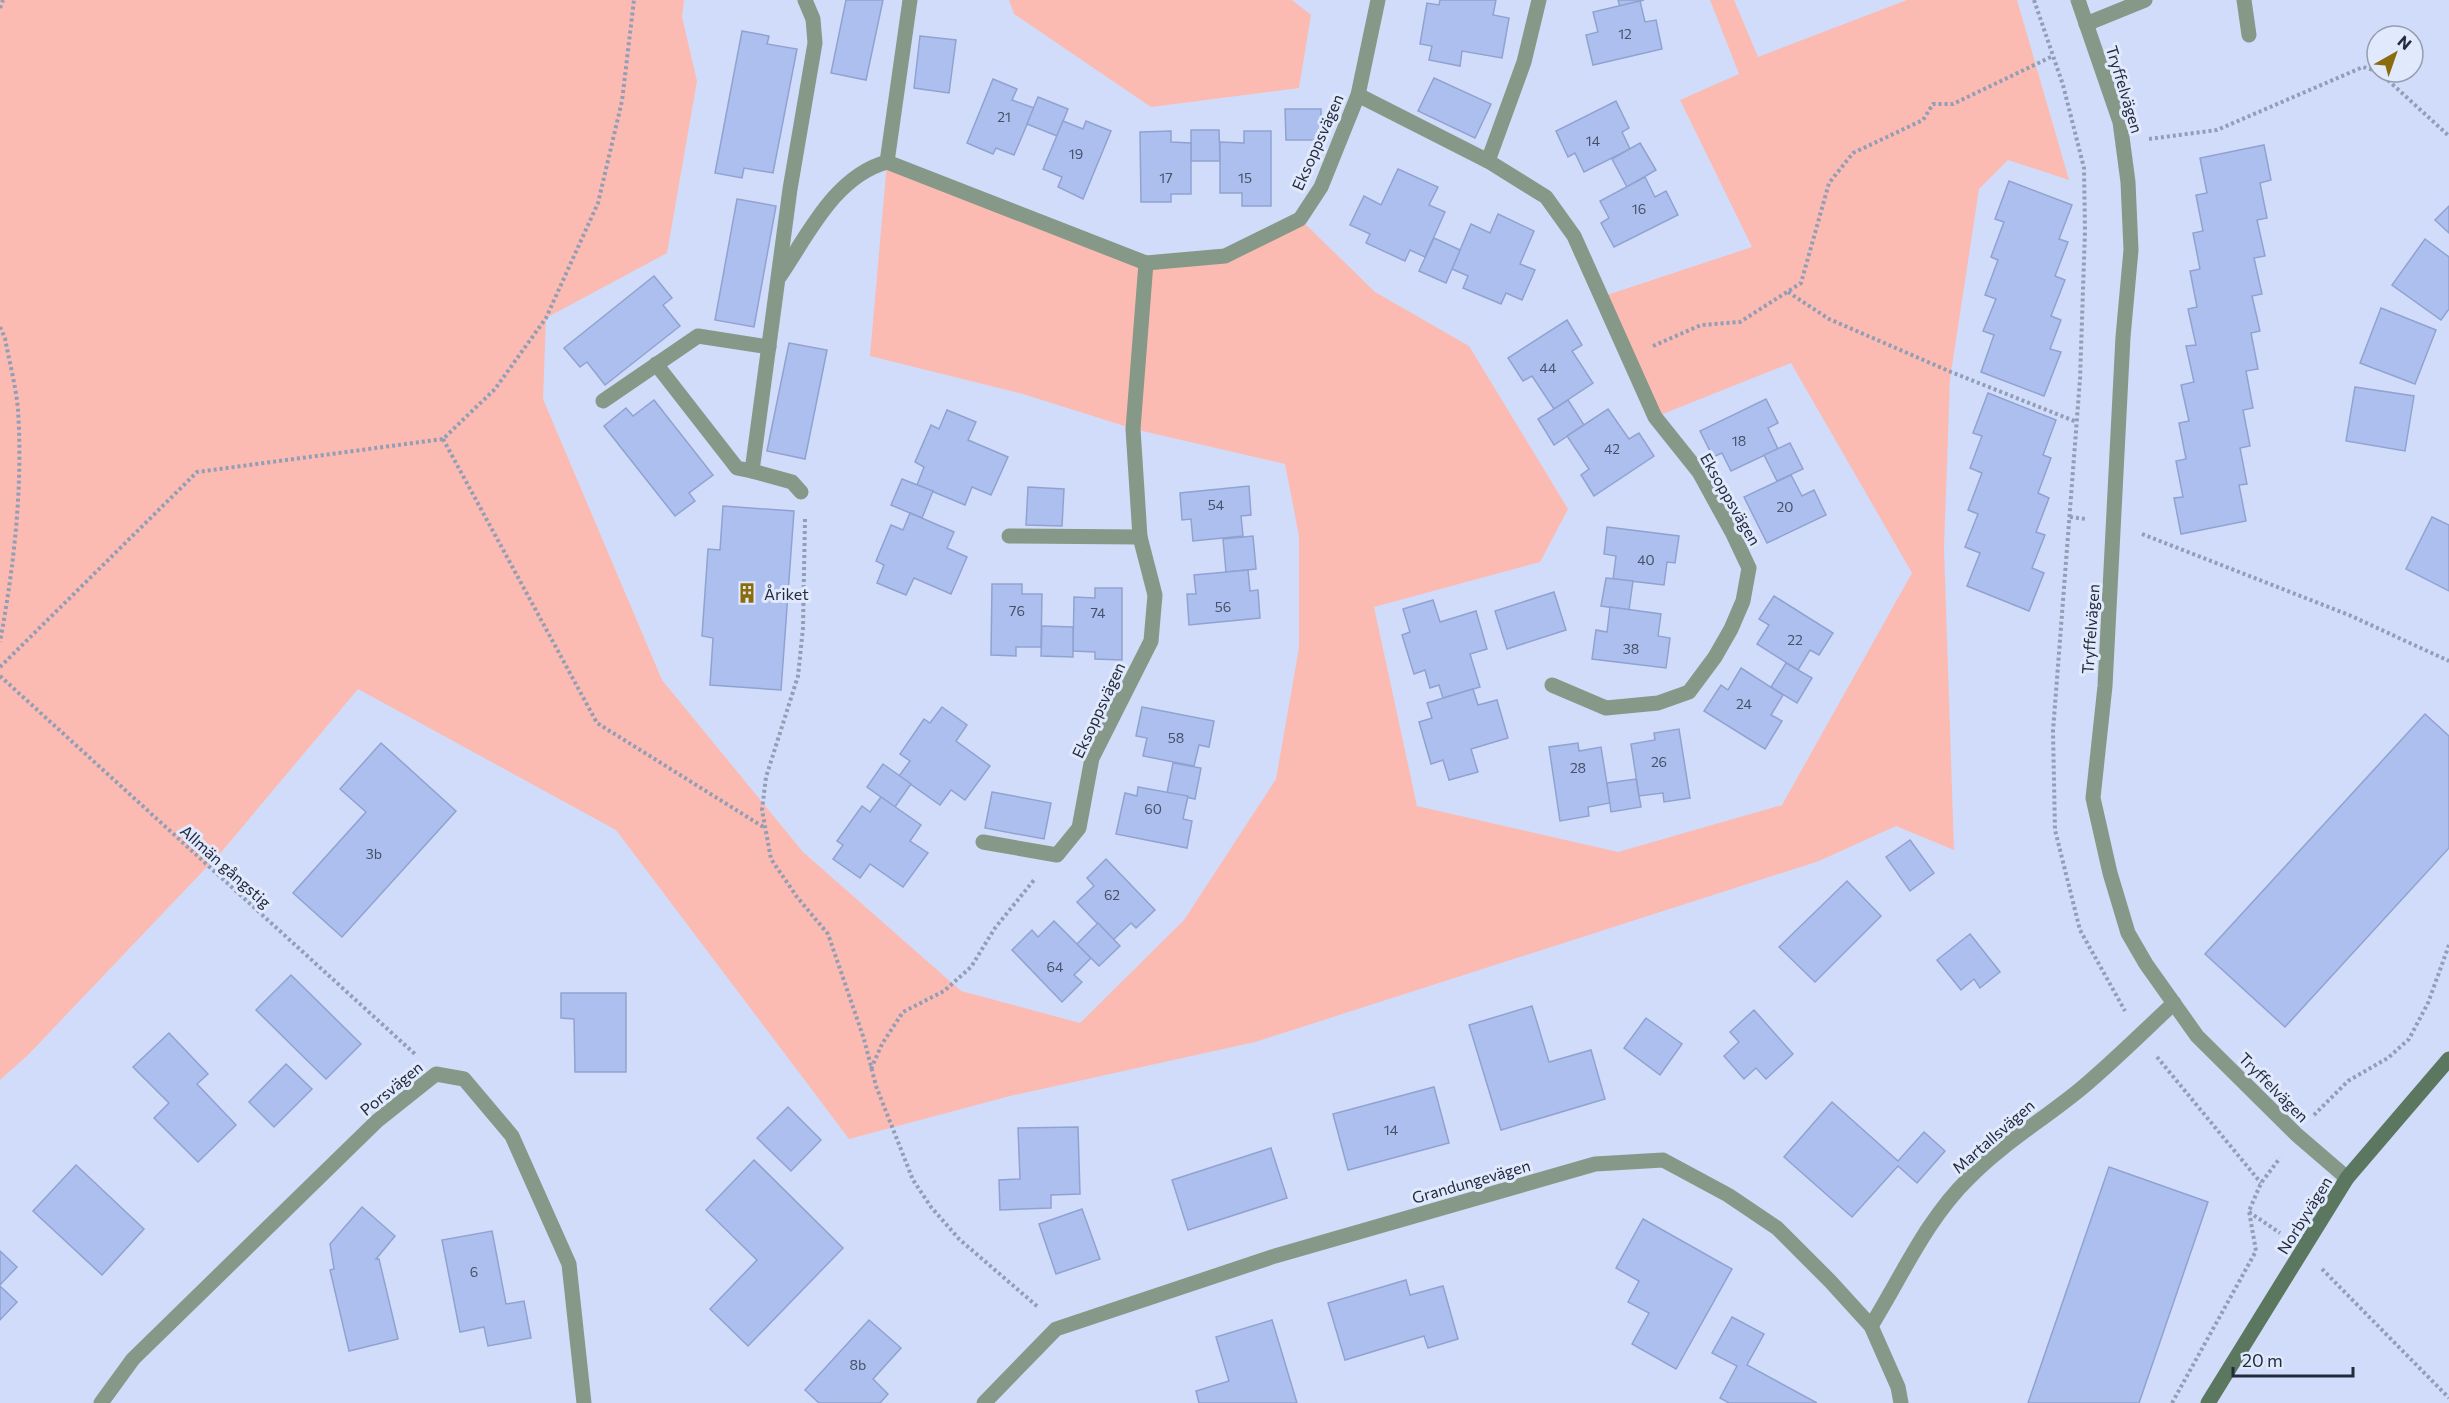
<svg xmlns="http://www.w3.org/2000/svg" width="2449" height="1403" font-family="Commissioner,sans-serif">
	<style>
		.green { fill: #fcbbb2 }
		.building { fill: #acbfee; stroke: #90a2d0; stroke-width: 1.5 }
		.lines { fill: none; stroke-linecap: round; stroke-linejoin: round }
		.path { stroke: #929db6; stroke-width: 4; stroke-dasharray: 3 3; stroke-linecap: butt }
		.lane { stroke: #869887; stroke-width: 15 }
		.street { stroke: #869887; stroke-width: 15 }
		.secondary { stroke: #5c775f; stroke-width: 15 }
		.labels { text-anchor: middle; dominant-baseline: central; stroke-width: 6; stroke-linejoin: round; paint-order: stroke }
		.number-label { font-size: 14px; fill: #455069 }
		.street-label { font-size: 16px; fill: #232b3d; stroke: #e1e9fd }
		.poi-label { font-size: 16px; fill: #232b3d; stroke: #e1e9fd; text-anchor: start }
	</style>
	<rect width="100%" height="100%" fill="#d0dcf9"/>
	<g class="green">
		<path d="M0,0H684L682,17L697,81L667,253L546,318L543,399L662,680L803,852L961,991L1080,1023L1184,920L1276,779L1299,648V536L1285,464L1134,429L1023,394L870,356L887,162L1146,263L1225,256L1300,219L1375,292L1469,346L1568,509L1540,562L1374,607L1417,806L1618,852L1782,805L1912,573L1791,363L1655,417L1601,297L1752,247L1680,100L1739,74L1710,0H1734L1758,57L1907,0H2017L2069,180L2008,160L1979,189L1950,379L1944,548L1954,850L1896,826L1819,861L1255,1042L1010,1096L849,1139L616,830L358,689L223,850L28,1055L0,1080Z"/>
		<path d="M1009,0H1292L1311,15L1299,88L1151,107L1014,14Z"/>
	</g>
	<g class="building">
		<path d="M846,0H883L866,80L831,73Z"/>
		<path d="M1440,0H1496L1493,15L1509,18L1502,58L1462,51L1460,66L1429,60L1432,46L1420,44L1427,3L1439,5Z"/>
		<path d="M1618,0H1644L1620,7Z"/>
		<path d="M1640,1L1645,22L1656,20L1662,49L1593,65L1586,35L1598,32L1593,12Z"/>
		<path d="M742,31L769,36L767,44L797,49L773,173L744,168L742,178L715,173Z"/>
		<path d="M920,36L956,40L949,93L914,88Z"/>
		<path d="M1434,78L1491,104L1475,138L1418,111Z"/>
		<path d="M993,79L1017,89L1012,100L1034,108L1014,155L996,148L993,154L967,143Z"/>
		<path d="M1038,97L1068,109L1057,136L1027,124Z"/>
		<path d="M1616,101L1629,128L1622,132L1630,149L1584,172L1575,153L1568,157L1556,131Z"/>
		<path d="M1285,109H1321V140H1286Z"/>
		<path d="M1063,121L1083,129L1086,121L1111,131L1083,199L1058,187L1062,177L1043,169Z"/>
		<path d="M1191,130H1219L1220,161H1191Z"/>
		<path d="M1171,131V142L1191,143V194H1171V202H1141L1140,132Z"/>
		<path d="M1244,131H1271V206H1242V193H1220V142L1244,143Z"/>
		<path d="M1640,143L1656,170L1627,187L1612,159Z"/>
		<path d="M2264,145L2271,180L2260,183L2267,218L2257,220L2265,256L2254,258L2262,294L2252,296L2260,331L2251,333L2258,369L2246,371L2253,408L2243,410L2250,446L2240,448L2247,484L2239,485L2246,521L2181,534L2174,498L2183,497L2176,461L2186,459L2179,423L2189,421L2181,385L2194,382L2186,346L2196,345L2188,309L2197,307L2190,271L2200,269L2193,233L2203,231L2196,195L2207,193L2200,158Z"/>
		<path d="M1398,169L1438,187L1429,205L1445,212L1425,257L1410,250L1405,261L1366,243L1370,234L1350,225L1364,196L1381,205Z"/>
		<path d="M1645,177L1655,197L1666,191L1678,215L1614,247L1601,223L1609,218L1600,201Z"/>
		<path d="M2009,181L2072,205L2059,239L2068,242L2055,276L2065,280L2051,316L2061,320L2050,349L2061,352L2044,396L1981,372L1994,335L1983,331L1996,299L1985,295L1998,260L1991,257L2004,222L1995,219Z"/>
		<path d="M737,199L776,206L754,327L715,320Z"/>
		<path d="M2449,206V233L2435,220Z"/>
		<path d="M1498,214L1534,231L1520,264L1535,270L1522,300L1506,293L1501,304L1463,288L1468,276L1452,269L1471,224L1490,233Z"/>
		<path d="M1434,238L1460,250L1446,283L1419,271Z"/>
		<path d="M2425,239L2449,257V309L2441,320L2392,285Z"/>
		<path d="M654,276L672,298L663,305L680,326L605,385L587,362L580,367L564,348Z"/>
		<path d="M2381,308L2436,330L2415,384L2360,363Z"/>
		<path d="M1567,320L1582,345L1572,351L1593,383L1554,409L1532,376L1523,381L1508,358Z"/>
		<path d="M789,343L827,350L805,459L767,451Z"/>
		<path d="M2355,387L2414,396L2405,451L2346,441Z"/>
		<path d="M1988,393L2056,420L2043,455L2051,458L2038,493L2049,498L2036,532L2045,535L2032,568L2044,573L2029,611L1967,586L1980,553L1965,547L1978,514L1968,510L1982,473L1970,468L1982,436L1973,433Z"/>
		<path d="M1766,399L1778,423L1768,428L1778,449L1731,471L1722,453L1713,457L1700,431Z"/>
		<path d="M654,400L713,475L689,493L695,501L675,516L604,426L626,408L633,416Z"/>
		<path d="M1568,400L1584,425L1554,445L1538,419Z"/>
		<path d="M1608,409L1629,439L1639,433L1654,456L1594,496L1581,475L1589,469L1567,436Z"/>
		<path d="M947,410L976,422L968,440L1008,457L991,495L972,487L965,505L917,485L924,467L915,462L931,425L939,429Z"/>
		<path d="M1790,443L1803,469L1777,481L1764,455Z"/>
		<path d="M1791,475L1802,496L1814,490L1826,515L1767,543L1744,497Z"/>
		<path d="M902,479L933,491L922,518L891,505Z"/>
		<path d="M1249,486L1251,515L1241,516L1243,536L1193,541L1191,519L1182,520L1180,493Z"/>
		<path d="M1028,487L1064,489L1062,526L1026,525Z"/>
		<path d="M723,506L794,511L781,690L710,685L713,638L702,636L708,549L720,550Z"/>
		<path d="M910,513L954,532L947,548L967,557L951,594L914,578L906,595L877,583L884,565L876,561L891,525L903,530Z"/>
		<path d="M2432,517L2449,525V591L2406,569Z"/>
		<path d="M1607,527L1679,536L1675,563L1667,562L1664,585L1613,579L1616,556L1604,554Z"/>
		<path d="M1253,536L1256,569L1226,572L1223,539Z"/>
		<path d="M1248,570L1250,591L1258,590L1260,618L1189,625L1187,594H1196L1194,575Z"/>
		<path d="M1606,578L1633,581L1629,610L1601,606Z"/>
		<path d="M992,584H1022V594H1042L1041,647H1016V656L991,655Z"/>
		<path d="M1095,588H1122V660L1095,659V652L1073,651L1074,597L1095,598Z"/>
		<path d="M1554,592L1566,630L1507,649L1495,611Z"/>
		<path d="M1774,596L1833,633L1819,655L1810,650L1798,670L1757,644L1769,625L1759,619Z"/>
		<path d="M1433,600L1440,622L1476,611L1487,649L1470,654L1480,687L1443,698L1439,685L1430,688L1425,670L1414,674L1402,635L1410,632L1403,609Z"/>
		<path d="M1610,607L1661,614L1658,636L1670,638L1666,668L1592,659L1596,630L1607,632Z"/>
		<path d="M1042,626L1073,627V657L1041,656Z"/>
		<path d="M1786,663L1812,678L1797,703L1771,687Z"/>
		<path d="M1741,668L1783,695L1771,715L1782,721L1765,749L1704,711L1721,685L1728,690Z"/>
		<path d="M1473,689L1478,705L1497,700L1508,738L1471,749L1478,772L1449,780L1443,760L1431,764L1419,722L1432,718L1427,703Z"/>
		<path d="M942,707L967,725L956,741L990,766L965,800L951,790L940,805L899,776L910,761L900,754L924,719L930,723Z"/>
		<path d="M1142,707L1214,721L1209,747L1199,745L1194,766L1143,756L1147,738L1136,736Z"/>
		<path d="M2425,714L2449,736V848L2285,1027L2205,954Z"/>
		<path d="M1679,729L1690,798L1664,802L1663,793L1639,796L1631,744L1655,740L1654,733Z"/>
		<path d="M381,743L456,811L342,937L293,893L366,812L340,789Z"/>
		<path d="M1578,743L1579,751L1601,747L1610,803L1588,807L1589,816L1560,821L1549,747Z"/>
		<path d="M1173,763L1201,768L1195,799L1167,793Z"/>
		<path d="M883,764L911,784L895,807L867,787Z"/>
		<path d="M1636,779L1641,807L1611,812L1607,783Z"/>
		<path d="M1138,787L1188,796L1183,819L1192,821L1187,848L1116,834L1125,793L1137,796Z"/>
		<path d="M992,792L1051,803L1044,839L985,828Z"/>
		<path d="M881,797L921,825L910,841L928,853L903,887L870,864L860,878L833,859L843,845L837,841L862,806L870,812Z"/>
		<path d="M1910,840L1934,873L1910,891L1886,857Z"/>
		<path d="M1106,859L1155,910L1136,928L1131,923L1113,940L1077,902L1094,886L1087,878Z"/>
		<path d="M1847,881L1881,916L1815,982L1779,947Z"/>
		<path d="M1054,921L1091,958L1074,975L1082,982L1062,1002L1012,950L1032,930L1038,937Z"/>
		<path d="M1098,923L1120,946L1099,966L1077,944Z"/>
		<path d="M1970,934L2000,972L1980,988L1974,979L1961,990L1937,960Z"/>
		<path d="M291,975L361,1044L326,1079L256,1010Z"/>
		<path d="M561,993H626V1072H575L574,1019L561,1018Z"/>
		<path d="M1532,1006L1549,1062L1591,1050L1605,1099L1501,1130L1469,1025Z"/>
		<path d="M1754,1010L1793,1054L1766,1079L1756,1068L1744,1079L1724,1056L1739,1042L1730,1032Z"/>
		<path d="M1646,1018L1682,1044L1660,1075L1624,1048Z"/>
		<path d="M169,1033L208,1074L197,1084L236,1125L198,1162L154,1118L169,1103L133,1067Z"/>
		<path d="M286,1064L312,1089L274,1127L249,1102Z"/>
		<path d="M1434,1087L1449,1143L1348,1170L1333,1114Z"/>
		<path d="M1832,1102L1898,1161L1924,1132L1945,1151L1917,1183L1898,1166L1852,1217L1784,1157Z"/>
		<path d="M788,1107L821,1140L791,1171L757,1138Z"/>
		<path d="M1078,1127L1080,1194L1051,1195V1208L1000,1210L999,1180L1020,1179L1018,1128Z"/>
		<path d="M1271,1148L1287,1198L1188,1230L1172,1180Z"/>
		<path d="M754,1160L843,1248L748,1346L710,1309L757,1260L706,1210Z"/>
		<path d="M76,1165L144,1229L102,1275L33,1211Z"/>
		<path d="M2109,1167L2208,1202L2139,1403H2028Z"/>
		<path d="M362,1207L395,1236L376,1259H379L398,1339L349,1351L330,1270L334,1269L330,1244Z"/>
		<path d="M1082,1209L1100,1259L1056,1274L1039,1224Z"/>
		<path d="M1643,1219L1732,1269L1676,1369L1632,1344L1649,1313L1628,1302L1639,1281L1616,1268Z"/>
		<path d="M492,1231L506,1304L524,1301L531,1338L488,1346L484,1327L460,1332L442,1240Z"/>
		<path d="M0,1251L17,1267L0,1285Z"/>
		<path d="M1406,1280L1410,1295L1443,1286L1458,1339L1428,1348L1424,1336L1345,1360L1328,1303Z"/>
		<path d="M0,1286L17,1302L0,1320Z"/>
		<path d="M1732,1317L1764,1334L1747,1365L1817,1403H1729L1720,1398L1737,1366L1712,1353Z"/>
		<path d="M869,1320L901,1348L873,1379L888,1394L880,1403H819L805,1390Z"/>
		<path d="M1272,1320L1297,1403H1199L1196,1391L1229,1381L1216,1337Z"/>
	</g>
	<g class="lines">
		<g class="path">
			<path d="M2034,0L2063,85L2084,168L2085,231L2080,379L2053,731L2055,830L2080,930L2125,1011"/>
			<path d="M0,8L3,0"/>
			<path d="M2379,72L2449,136"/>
			<path d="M2149,139L2217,130L2363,67L2377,71"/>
			<path d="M1788,292L1829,319L1951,372L2077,422"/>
			<path d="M0,327L5,338C9,361 16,386 18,410C23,488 14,566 0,642"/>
			<path d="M1653,346L1701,325L1740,322L1801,283L1829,183L1853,153L1923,120L1933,104H1953L2053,56"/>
			<path d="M443,439L597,723L765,828"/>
			<path d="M2070,517L2086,519"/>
			<path d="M805,519L803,628L798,676L766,777L762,810L771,859L797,897L828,934L864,1039L876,1086L913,1180L931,1207L959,1239L1038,1307"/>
			<path d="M2142,534L2349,615L2449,661"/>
			<path d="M0,667L197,472L443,439L495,389L546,318L598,203L622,101L634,0"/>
			<path d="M0,676L416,1055"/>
			<path d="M2157,1057L2261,1183"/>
			<path d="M871,1069L882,1044L903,1012L944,991L971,967L995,928L1034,880"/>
			<path d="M2314,1115L2348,1081L2388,1058L2409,1039L2428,1003L2449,945"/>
			<path d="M2249,1212L2280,1233"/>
			<path d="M2322,1269L2449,1398"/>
			<path d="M2172,1403L2256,1251L2249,1211L2261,1183L2280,1158"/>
		</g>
		<g class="lane">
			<path d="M2244,0L2249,35"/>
			<path d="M2086,24L2145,0"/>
			<path d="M780,276C808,235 835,176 887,162L910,0"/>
			<path d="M656,364L737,468L752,471"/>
			<path d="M603,401L698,336L769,347"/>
			<path d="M801,492L792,482L752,471L790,189L815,43L813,19L805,0"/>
		</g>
		<g class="street">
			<path d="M2078,0L2120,122L2128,182L2131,250L2123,337L2105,686L2093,798L2110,873L2128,933L2146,964L2197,1036L2297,1135L2347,1178"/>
			<path d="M1358,95L1488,161L1546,197L1574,236L1655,417L1699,472L1733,534L1749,568L1743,601L1731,629L1715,657L1689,692L1658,703L1606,708L1552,685"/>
			<path d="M1488,161L1524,62L1539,0"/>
			<path d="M887,162L1146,263L1225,256L1300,219L1321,187L1358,95L1378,0"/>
			<path d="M1009,536L1140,537L1133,429L1146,263"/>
			<path d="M983,842L1057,855L1079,828L1092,758L1151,641L1155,595L1140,537"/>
			<path d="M1871,1326C1902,1276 1926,1220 1969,1178C2003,1143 2046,1118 2083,1087C2115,1060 2144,1031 2174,1003"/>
			<path d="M101,1403L133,1359L377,1121L436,1074L464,1079L512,1136L569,1264L584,1403"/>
			<path d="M984,1403L1056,1329L1275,1256L1595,1164L1663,1160L1728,1195L1777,1228L1830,1281L1871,1326L1898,1387L1901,1403"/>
		</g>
		<path class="secondary" d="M2208,1403L2347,1178L2449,1059"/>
	</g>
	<defs>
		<g id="building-bare" transform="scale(1.62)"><path d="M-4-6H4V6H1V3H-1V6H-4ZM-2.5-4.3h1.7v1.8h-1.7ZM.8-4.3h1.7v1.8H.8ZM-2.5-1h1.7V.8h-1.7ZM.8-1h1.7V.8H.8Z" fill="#8b6c0d" stroke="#e1e9fd" stroke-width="2.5" paint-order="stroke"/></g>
	</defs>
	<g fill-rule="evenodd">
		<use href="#building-bare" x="747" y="593"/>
	</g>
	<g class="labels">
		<g class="number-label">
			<text x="1625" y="33">12</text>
			<text x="1004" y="116">21</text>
			<text x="1593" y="140">14</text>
			<text x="1076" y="153">19</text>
			<text x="1166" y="177">17</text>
			<text x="1245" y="177">15</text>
			<text x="1639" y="208">16</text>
			<text x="1548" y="367">44</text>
			<text x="1739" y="440">18</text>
			<text x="1612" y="448">42</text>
			<text x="1216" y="504">54</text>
			<text x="1785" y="506">20</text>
			<text x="1646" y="559">40</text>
			<text x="1223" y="606">56</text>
			<text x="1017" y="610">76</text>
			<text x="1098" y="612">74</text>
			<text x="1795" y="639">22</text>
			<text x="1631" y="648">38</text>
			<text x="1744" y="703">24</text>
			<text x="1176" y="737">58</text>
			<text x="1659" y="761">26</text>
			<text x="1578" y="767">28</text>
			<text x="1153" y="808">60</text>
			<text x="374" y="853">3b</text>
			<text x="1112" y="894">62</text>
			<text x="1055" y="966">64</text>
			<text x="1391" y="1129">14</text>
			<text x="474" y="1271">6</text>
			<text x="858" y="1364">8b</text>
		</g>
		<g class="street-label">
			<text transform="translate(2125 89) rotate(73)">Tryffelvägen</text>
			<text transform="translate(1317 142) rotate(-66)">Eksoppsvägen</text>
			<text transform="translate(1731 499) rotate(60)">Eksoppsvägen</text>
			<text transform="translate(2090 629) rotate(-86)">Tryffelvägen</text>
			<text transform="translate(1098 710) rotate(-65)">Eksoppsvägen</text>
			<text transform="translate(226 866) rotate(42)">Allmän gångstig</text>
			<text transform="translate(2274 1087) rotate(45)">Tryffelvägen</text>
			<text transform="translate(391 1088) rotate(-39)">Porsvägen</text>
			<text transform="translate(1993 1136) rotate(-41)">Martallsvägen</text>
			<text transform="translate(1471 1181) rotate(-16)">Grandungevägen</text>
			<text transform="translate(2304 1215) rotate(-58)">Norbyvägen</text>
		</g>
		<g class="poi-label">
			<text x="764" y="593">Åriket</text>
		</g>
	</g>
	<g transform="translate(2395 54) rotate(40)"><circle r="28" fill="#e1e9fd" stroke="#959db0" stroke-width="1.5"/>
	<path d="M0-4.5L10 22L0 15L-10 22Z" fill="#8b6c0d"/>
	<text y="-9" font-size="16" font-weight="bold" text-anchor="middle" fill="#232b3d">N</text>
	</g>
	<path d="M2233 1367v9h120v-9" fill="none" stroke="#232b3d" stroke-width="3"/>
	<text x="2242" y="1367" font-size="18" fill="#232b3d" stroke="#e1e9fd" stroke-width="4.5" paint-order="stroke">20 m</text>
</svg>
